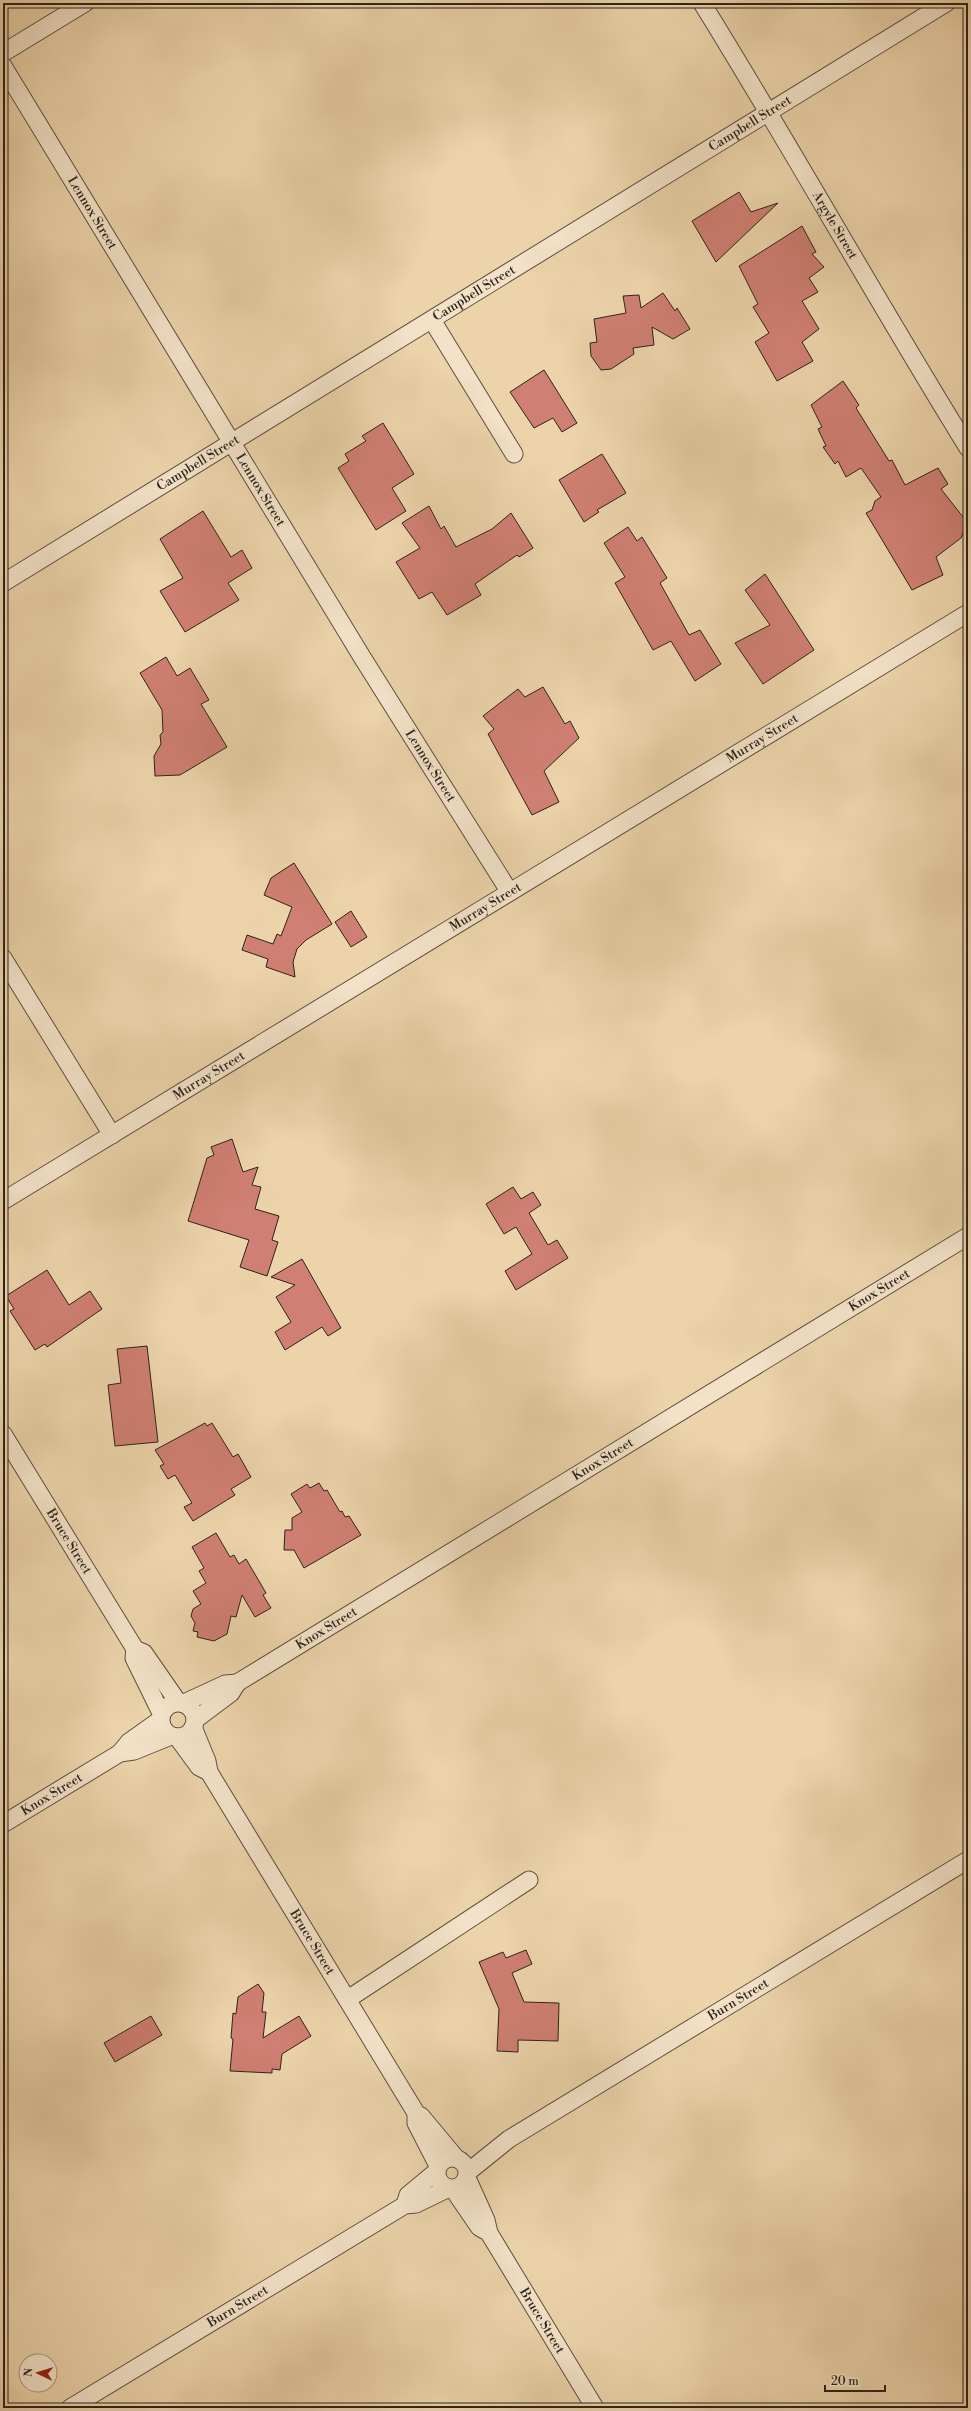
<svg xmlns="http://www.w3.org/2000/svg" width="971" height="2411" font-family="'Libre Bodoni',serif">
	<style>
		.building { fill: #cf7f73; stroke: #2d231c }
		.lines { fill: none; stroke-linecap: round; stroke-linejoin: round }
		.street-casing { stroke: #5d4f40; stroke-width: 19 }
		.street { stroke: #f3e2c8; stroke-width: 17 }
		.labels { text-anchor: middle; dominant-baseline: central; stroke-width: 3; stroke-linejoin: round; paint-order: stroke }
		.street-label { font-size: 13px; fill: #2d231c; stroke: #f3e2c8 }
	</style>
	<rect width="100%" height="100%" fill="#ecd3aa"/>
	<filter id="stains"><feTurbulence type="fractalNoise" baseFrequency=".005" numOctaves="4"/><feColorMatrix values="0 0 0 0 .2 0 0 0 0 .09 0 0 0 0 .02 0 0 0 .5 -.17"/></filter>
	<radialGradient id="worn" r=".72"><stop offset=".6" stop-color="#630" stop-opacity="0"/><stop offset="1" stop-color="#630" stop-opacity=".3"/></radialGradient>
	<g class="building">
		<path d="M739,192L751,212L778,203L716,262L692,221Z"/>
		<path d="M802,226L816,252L812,254L824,267L809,278L818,292L802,301L819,329L802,342L813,361L777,381L755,342L769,333L753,307L758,304L739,266Z"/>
		<path d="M663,293L675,311L677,308L690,329L673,339L652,327L654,345L633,348L634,354L611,369L601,370L591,356L590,343L597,342L594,319L626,313L623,296L639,295L641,308Z"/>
		<path d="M544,370L577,423L562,432L553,418L534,428L510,392Z"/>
		<path d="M843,381L859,405L856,408L889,461L892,460L905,485L938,468L948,484L941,489L967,522L961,538L936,557L943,575L912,590L866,513L872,510L875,501L881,497L861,468L846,477L838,461L835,464L823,447L826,446L818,429L822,427L811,405Z"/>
		<path d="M383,423L414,474L392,488L406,511L376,530L338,468L349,461L345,454L366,441L362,436Z"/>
		<path d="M602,454L626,493L597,510L599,512L584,522L559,480Z"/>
		<path d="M429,506L441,529L444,526L456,547L492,529L511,513L533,548L519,557L517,555L475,584L481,595L447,615L432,592L419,599L396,562L420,548L402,523Z"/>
		<path d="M203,511L231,557L242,550L252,568L228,583L239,600L185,632L160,591L183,578L160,539Z"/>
		<path d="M628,527L637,541L642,537L667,578L660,583L689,635L700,630L721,664L695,681L671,641L653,650L615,583L625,577L604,543Z"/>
		<path d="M765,574L814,650L763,684L735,643L770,625L745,590Z"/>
		<path d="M166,657L177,676L190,668L209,700L201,704L227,747L180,775L155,776L154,756L161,744L160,735L163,732L162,710L140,673Z"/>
		<path d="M543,687L565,724L570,721L579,738L544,771L559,802L532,815L488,734L494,729L483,716L518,689L525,697Z"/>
		<path d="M294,863L332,924L306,940L297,949L293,962L295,977L266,967L268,959L242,950L247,935L273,944L277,934L281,936L292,907L264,895L271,878Z"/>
		<path d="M351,911L367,937L351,947L335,922Z"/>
		<path d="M232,1139L243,1172L258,1167L252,1185L261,1187L255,1209L279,1216L272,1240L278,1242L267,1276L240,1267L249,1240L188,1221L207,1158L214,1155L211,1147Z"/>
		<path d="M513,1187L521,1199L533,1192L541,1205L529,1213L548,1245L557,1240L568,1258L516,1290L505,1271L532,1254L516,1227L504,1234L486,1204Z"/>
		<path d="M302,1259L341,1328L328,1336L322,1327L285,1350L275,1332L291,1322L276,1297L295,1285L271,1277Z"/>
		<path d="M47,1270L69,1305L90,1291L102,1309L47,1347L45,1344L35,1350L10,1311L14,1309L6,1296Z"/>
		<path d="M147,1346L158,1442L115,1446L108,1385L121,1383L117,1349Z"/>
		<path d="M205,1423L207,1426L212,1423L233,1457L238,1454L251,1477L231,1489L235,1495L193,1521L184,1507L192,1503L175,1475L168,1479L160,1466L164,1464L155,1450Z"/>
		<path d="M319,1483L324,1491L327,1490L340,1512L342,1511L345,1517L349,1516L361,1535L304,1568L294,1550H284L285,1530H292V1518L302,1512L291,1494L307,1484L310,1488Z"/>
		<path d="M216,1533L230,1557L234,1555L239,1564L246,1559L266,1593L263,1595L271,1608L255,1617L242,1595L236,1617L231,1616L227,1634L214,1641L197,1637L198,1632L193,1631L195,1623L191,1616L193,1609L201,1604L193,1591L206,1583L199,1571L204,1568L192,1547Z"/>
		<path d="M526,1950L532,1964L512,1973L524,2002L559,2003L558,2041L518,2040V2052L497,2051L499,2009L479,1962L503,1952L506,1958Z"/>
		<path d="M258,1984L264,1993L262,2012H266L263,2038L299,2016L311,2036L282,2054L280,2070L272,2069V2073L230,2071L233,2039L231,2038L233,2013L236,2014L238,1997Z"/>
		<path d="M151,2016L162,2035L115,2062L104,2043Z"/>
	</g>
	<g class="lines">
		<g class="street-casing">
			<g id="street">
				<path id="s1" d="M702,3C793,150 877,301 968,448"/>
				<path d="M3,53L85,3"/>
				<path id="s2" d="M3,66L362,657L509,891"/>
				<path d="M432,320L514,454"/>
				<path id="s3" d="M3,583L946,3"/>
				<path d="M3,958L112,1135"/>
				<path id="s4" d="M3,1201L968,613"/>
				<path id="s5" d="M3,1434L135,1649L144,1653L178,1702"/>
				<path d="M135,1649L134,1658L161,1713"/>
				<circle cx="178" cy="1720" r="17"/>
				<path id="s6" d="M184,1703L225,1684L237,1683L968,1236"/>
				<path d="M195,1720L231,1693L237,1683"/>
				<path id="s7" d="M193,1727L207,1761L209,1772L416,2113V2123L438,2166"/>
				<path d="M177,1737L199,1767L209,1772"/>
				<path d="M120,1753L134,1751L171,1736"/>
				<path id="s8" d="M3,1824L120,1753L129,1742L160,1720"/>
				<path d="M348,1999L529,1880"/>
				<path d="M421,2116L456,2158"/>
				<circle cx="452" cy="2173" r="15"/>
				<path id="s9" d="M468,2172L509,2139L968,1860"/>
				<path id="s10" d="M467,2178L486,2220L489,2233L595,2408"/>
				<path d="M453,2189L479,2227L484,2230"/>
				<path d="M405,2205L408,2195L437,2171"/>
				<path id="s11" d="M70,2408L405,2205L416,2204L449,2188"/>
			</g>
		</g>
		<use href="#street" class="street"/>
	</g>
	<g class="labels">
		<g class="street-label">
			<text stroke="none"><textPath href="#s3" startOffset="877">Campbell Street</textPath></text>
			<text stroke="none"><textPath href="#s2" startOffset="172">Lennox Street</textPath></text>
			<text stroke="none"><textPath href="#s1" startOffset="259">Argyle Street</textPath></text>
			<text stroke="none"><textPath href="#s3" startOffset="553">Campbell Street</textPath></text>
			<text stroke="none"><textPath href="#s3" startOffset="229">Campbell Street</textPath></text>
			<text stroke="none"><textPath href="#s2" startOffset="496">Lennox Street</textPath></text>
			<text stroke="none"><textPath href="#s4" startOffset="889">Murray Street</textPath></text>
			<text stroke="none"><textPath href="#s2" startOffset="820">Lennox Street</textPath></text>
			<text stroke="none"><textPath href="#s4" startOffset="565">Murray Street</textPath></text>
			<text stroke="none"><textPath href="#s4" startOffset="241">Murray Street</textPath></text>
			<text stroke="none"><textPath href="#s6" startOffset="810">Knox Street</textPath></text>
			<text stroke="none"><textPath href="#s6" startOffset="486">Knox Street</textPath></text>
			<text stroke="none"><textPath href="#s5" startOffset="126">Bruce Street</textPath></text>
			<text stroke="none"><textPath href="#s6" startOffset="162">Knox Street</textPath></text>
			<text stroke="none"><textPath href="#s8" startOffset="57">Knox Street</textPath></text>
			<text stroke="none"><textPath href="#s7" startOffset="247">Bruce Street</textPath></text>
			<text stroke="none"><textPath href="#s9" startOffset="321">Burn Street</textPath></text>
			<text stroke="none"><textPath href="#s11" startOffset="196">Burn Street</textPath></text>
			<text stroke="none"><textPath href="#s10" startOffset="162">Bruce Street</textPath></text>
		</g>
	</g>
	<rect width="971" height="2411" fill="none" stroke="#ecd3aa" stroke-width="16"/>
	<rect x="4" y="4" width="963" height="2403" fill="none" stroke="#2d231c" stroke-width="2"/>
	<rect x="8" y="8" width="955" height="2395" fill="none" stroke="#2d231c"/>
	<g transform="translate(38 2373) rotate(274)"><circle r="19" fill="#f3e2c8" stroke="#a49683"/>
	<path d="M0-3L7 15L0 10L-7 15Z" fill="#8f2418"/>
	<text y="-6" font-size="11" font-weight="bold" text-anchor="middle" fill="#2d231c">N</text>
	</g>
	<path d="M825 2385v6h60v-6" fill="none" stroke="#2d231c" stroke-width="2"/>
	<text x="831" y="2385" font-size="12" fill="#2d231c" stroke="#f3e2c8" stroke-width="3" paint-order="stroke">20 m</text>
	<rect width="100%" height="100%" filter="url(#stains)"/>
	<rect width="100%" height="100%" fill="url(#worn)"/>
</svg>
